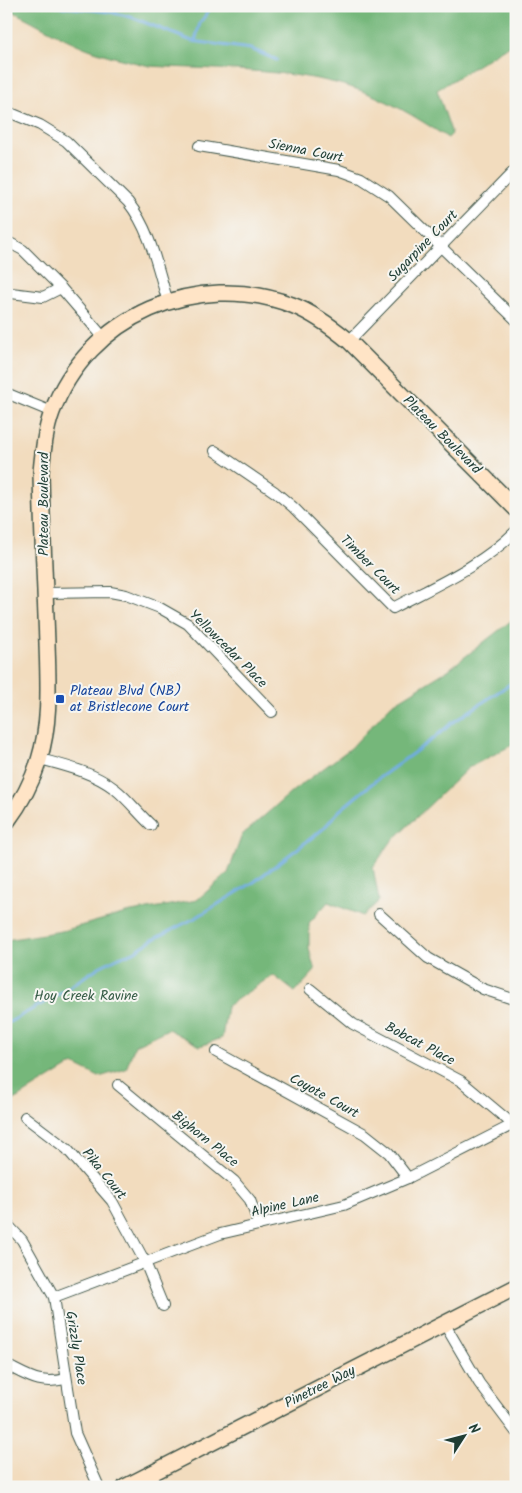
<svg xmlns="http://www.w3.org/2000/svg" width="522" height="1493" font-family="Kalam,sans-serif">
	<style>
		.forest { fill: #74b77a; stroke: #4a7a57 }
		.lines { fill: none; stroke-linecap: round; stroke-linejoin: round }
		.stream { stroke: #6face1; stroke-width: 3 }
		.street-casing { stroke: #3f5549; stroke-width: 12 }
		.secondary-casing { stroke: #3f5549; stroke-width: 18 }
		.street { stroke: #fff; stroke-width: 10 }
		.secondary { stroke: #ffe4c6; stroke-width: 15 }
		.transit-dot { fill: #1a4fb4; stroke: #f6f6f2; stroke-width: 2 }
		.labels { text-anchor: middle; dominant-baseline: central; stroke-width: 4; stroke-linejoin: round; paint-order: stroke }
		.street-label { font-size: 14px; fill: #1f3d34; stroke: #f6f6f2 }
		.transit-label { font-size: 14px; fill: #164399; stroke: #f6f6f2; text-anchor: start }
		.park-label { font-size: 14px; fill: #365c46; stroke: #f6f6f2 }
	</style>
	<rect width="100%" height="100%" fill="#f6f6f2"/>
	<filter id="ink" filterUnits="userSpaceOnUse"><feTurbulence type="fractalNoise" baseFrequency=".02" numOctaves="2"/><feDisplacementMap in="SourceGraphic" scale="10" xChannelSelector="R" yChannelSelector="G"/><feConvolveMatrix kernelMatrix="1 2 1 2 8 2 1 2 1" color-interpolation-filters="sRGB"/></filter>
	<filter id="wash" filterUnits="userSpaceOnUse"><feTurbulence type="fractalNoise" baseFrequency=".0096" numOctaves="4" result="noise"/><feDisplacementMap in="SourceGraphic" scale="20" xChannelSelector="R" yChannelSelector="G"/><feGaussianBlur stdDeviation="1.12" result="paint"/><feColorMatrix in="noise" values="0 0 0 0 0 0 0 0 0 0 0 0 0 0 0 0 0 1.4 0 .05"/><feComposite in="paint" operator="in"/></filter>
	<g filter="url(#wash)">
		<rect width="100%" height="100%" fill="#f2dcbe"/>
		<g class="forest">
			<path d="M6,6H516V41L437,90L452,134L448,138C416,117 384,97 347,86C285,68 214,70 150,66C128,61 107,56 86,48C59,37 33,21 6,8Z"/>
			<path d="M516,617V743L468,768L391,842L373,867L379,901L363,916L328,902L309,923V949L315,971L295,992L273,975L227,1006L222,1038L200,1046L168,1029L135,1045L126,1069L99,1077L73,1064L6,1105V940L62,931L126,913L197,900L228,873L242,835L294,790L351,748L391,705L448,670Z"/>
		</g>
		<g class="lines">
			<g class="stream">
				<path d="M55,6L110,12L131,17L192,41L251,49L277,60"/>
				<path d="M195,41L200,23L212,6"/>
				<path d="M6,1024L56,996L99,967L119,957L134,952L152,940L197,917L254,882L323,829L339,811L375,781L434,738L452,723L516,680"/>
			</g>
		</g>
	</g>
	<g filter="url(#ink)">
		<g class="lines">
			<g class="street-casing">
				<g id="street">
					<path d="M6,111L40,125L66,141L128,202C151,231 157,267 168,302"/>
					<path d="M199,146L339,170L361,178L389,196L516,320"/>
					<path d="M6,241L23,250L61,288L104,338"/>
					<path d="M11,293L43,297L61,288"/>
					<path d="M349,341L516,169"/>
					<path d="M6,393L52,412"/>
					<path d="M215,451L275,492L293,507L393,608C436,585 481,566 516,531"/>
					<path d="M46,593L110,592L126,595L160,608L188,624L272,712"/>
					<path d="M40,759C66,766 93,772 115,789C128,799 139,814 151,825"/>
					<path d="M379,914L428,958L483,989L516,1000"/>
					<path d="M310,989L353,1024L461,1081L516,1127"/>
					<path d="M216,1052L365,1134L389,1153L408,1178"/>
					<path d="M118,1085L234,1181L250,1200L259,1225"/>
					<path d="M25,1117L67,1149L112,1201L145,1262L163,1306"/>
					<path d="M6,1223L22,1240L54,1297L75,1433L99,1487"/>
					<path d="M54,1297L220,1234L344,1205L408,1178L516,1123"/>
					<path d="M444,1323L479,1383L516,1432"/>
					<path d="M6,1365C30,1377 40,1385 66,1379"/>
				</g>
			</g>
			<g class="secondary-casing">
				<g id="secondary">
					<path d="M6,823C21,803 32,783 39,760C51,722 48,681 47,643C45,586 42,529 41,472C43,452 45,431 52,412C88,316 197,269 292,305C313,313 332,327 349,341L516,509"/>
					<path d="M125,1487L516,1287"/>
				</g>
			</g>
			<use href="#street" class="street"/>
			<use href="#secondary" class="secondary"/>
		</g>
	</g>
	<rect class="transit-dot" x="55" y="694" width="10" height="10" rx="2.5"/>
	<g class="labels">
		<g class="street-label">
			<text transform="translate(306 151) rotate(11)">Sienna Court</text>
			<text transform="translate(423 246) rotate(-46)">Sugarpine Court</text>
			<text transform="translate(442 435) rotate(45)">Plateau Boulevard</text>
			<text transform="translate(44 504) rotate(-90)">Plateau Boulevard</text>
			<text transform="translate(370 565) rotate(45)">Timber Court</text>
			<text transform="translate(228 649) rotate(45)">Yellowcedar Place</text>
			<text transform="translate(420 1044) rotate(28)">Bobcat Place</text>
			<text transform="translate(324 1096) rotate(29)">Coyote Court</text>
			<text transform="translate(205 1139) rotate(39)">Bighorn Place</text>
			<text transform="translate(104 1174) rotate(51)">Pika Court</text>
			<text transform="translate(285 1205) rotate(-13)">Alpine Lane</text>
			<text transform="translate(76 1348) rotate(81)">Grizzly Place</text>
			<text transform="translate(320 1387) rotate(-27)">Pinetree Way</text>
		</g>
		<g class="transit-label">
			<text x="70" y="691">Plateau Blvd (NB)<tspan x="70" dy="16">at Bristlecone Court</tspan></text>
		</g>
		<g class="park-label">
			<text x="86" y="996">Hoy Creek Ravine</text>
		</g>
	</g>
	<rect width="522" height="1493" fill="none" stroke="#f6f6f2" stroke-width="25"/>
	<g transform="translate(464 1436) rotate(54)" stroke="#f6f6f2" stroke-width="4" paint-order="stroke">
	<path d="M0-4L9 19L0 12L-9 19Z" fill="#1f3d34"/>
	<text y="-8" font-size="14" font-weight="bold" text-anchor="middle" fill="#1f3d34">N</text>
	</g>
</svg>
